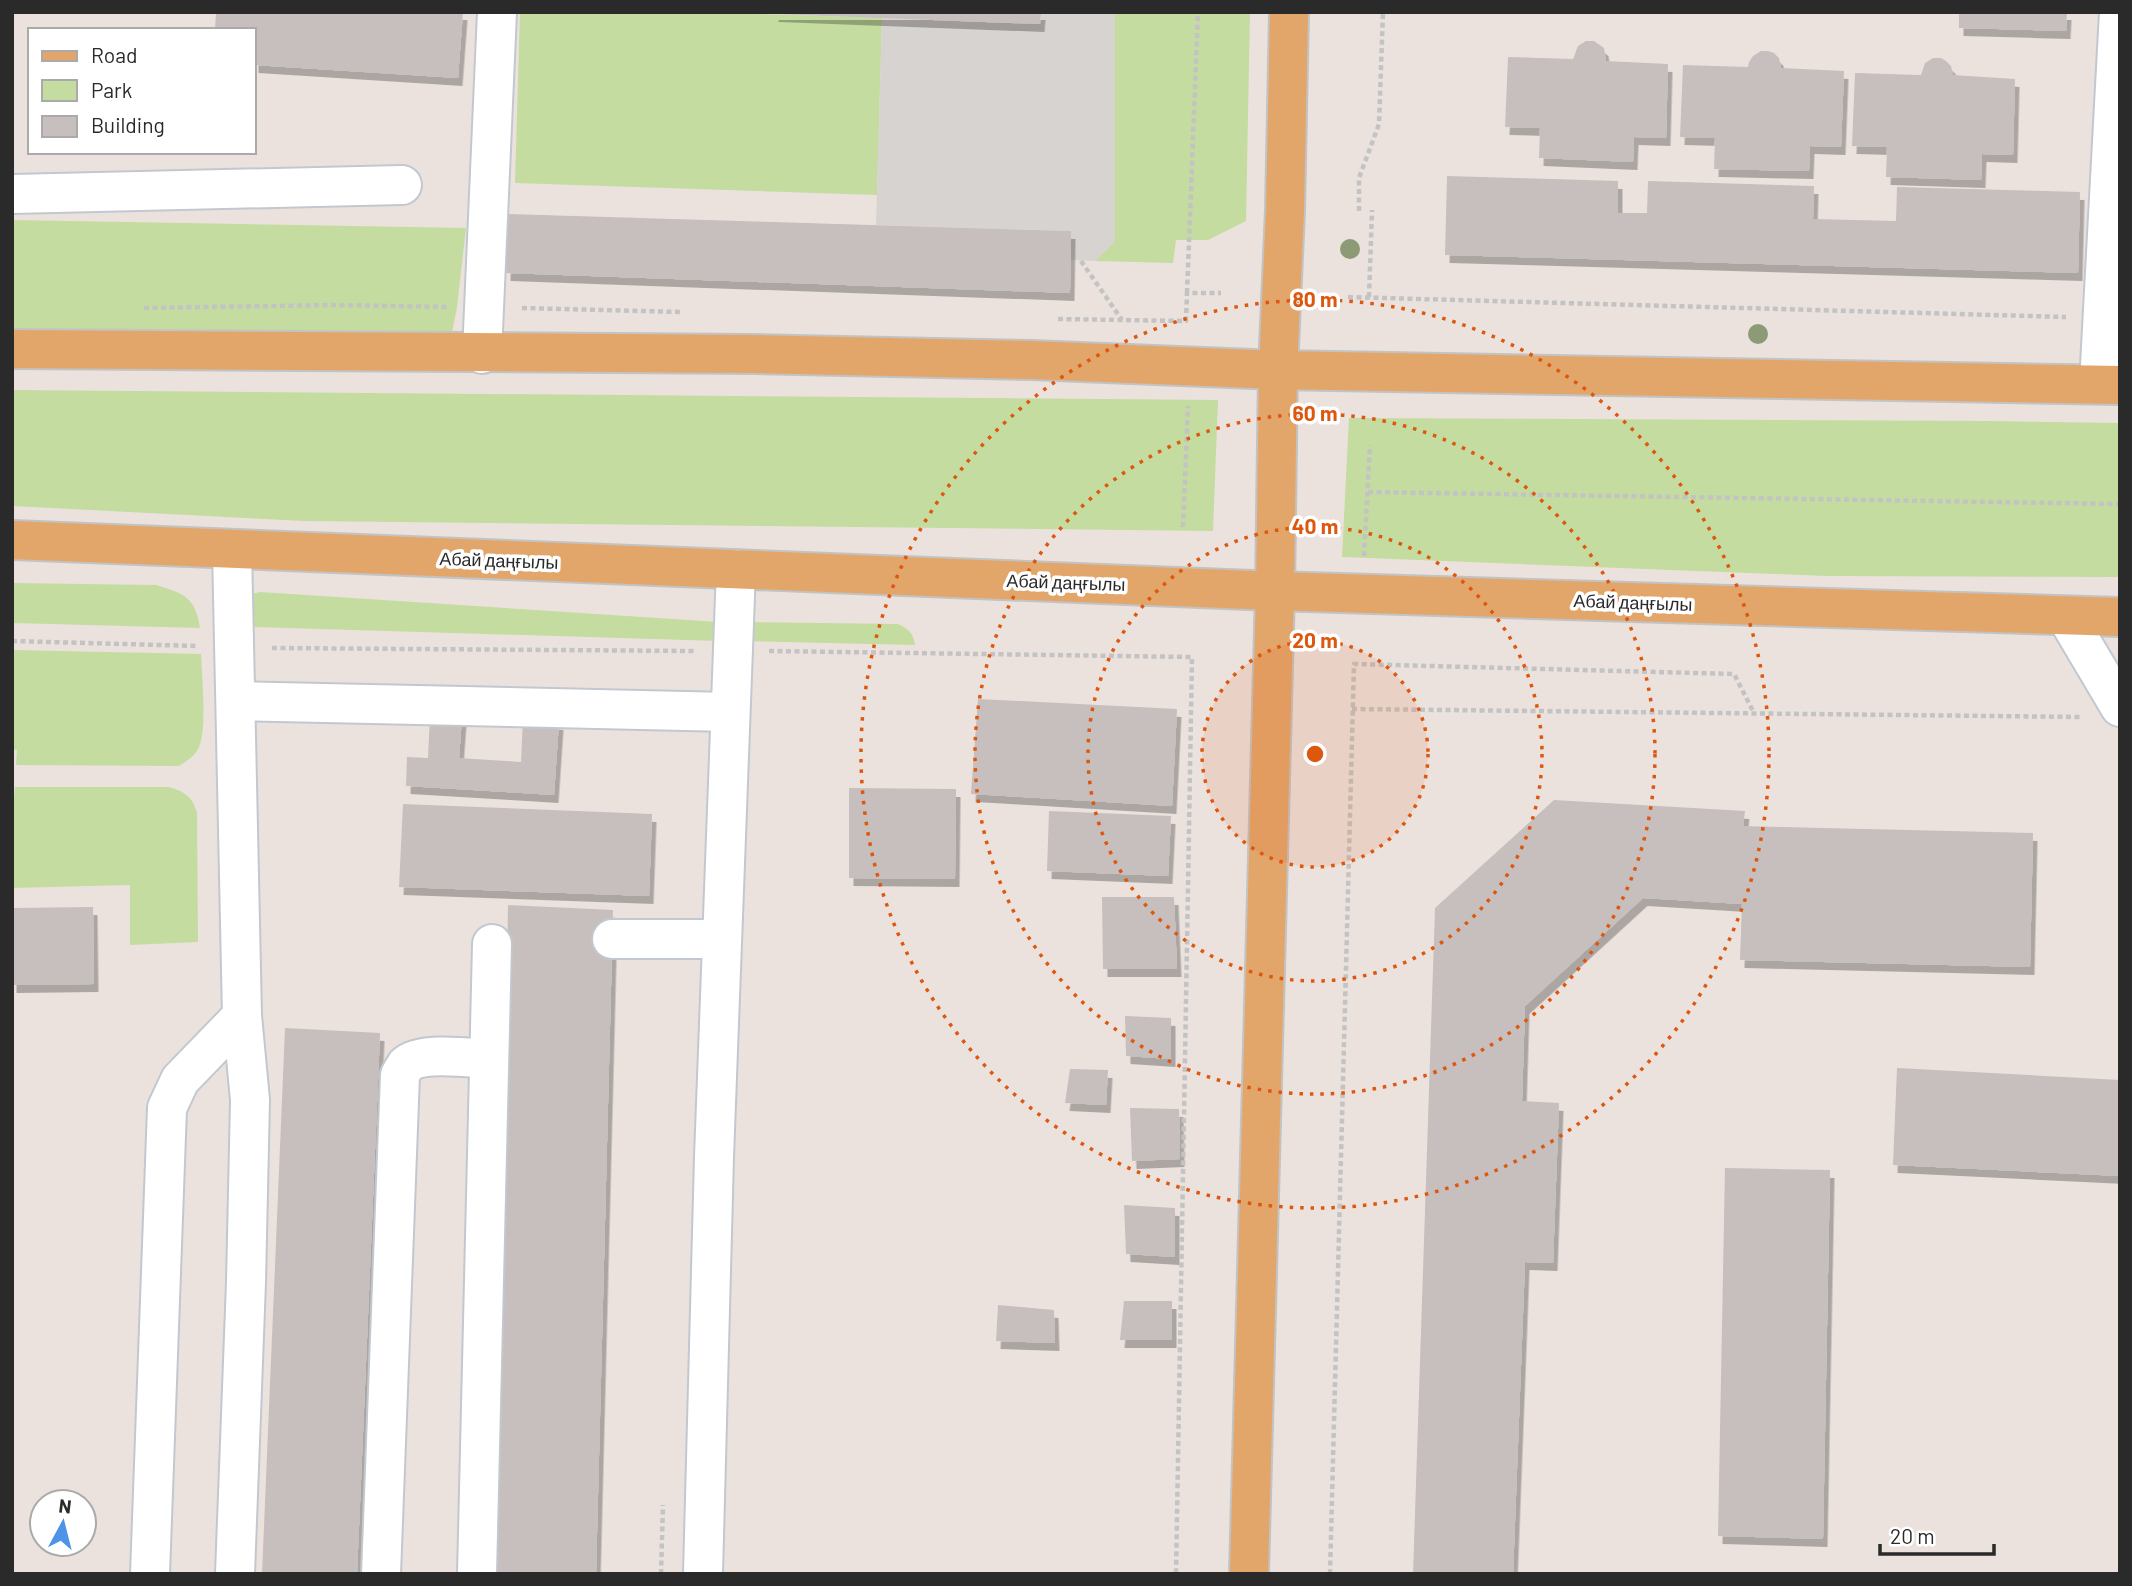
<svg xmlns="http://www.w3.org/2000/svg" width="2132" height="1586" font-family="Barlow,sans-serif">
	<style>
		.green { fill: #c4dc9f }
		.plaza { fill: #d7d3d0 }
		.building { fill: #c6bfbd; filter: url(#shadow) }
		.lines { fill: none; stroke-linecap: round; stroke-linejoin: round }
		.minor-casing { stroke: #c2c8cf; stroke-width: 42 }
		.major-casing { stroke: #c3c3c3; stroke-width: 42 }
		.path { stroke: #c3c3c3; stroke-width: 4.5; stroke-dasharray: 5 3.5; stroke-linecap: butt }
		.minor { stroke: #fff; stroke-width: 38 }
		.major { stroke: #e3a66a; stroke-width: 38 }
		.tree { fill: #8c9a76 }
		.ring { fill: none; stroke: #de570e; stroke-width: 3.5; stroke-dasharray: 3.5 7 }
		.labels { text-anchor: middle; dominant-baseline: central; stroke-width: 7; stroke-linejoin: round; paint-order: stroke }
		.street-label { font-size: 18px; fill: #2a2a2a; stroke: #fff }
		.centre { fill: #de570e; stroke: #fff; stroke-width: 3.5 }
		.ring-label { font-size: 21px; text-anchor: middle; font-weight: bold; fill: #de570e; stroke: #fff; stroke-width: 7; stroke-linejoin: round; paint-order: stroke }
	</style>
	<defs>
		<filter id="shadow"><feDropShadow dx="4.5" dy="8" stdDeviation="0" flood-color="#0004"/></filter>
	</defs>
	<rect width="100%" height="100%" fill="#ebe2de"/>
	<g class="green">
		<path d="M520,12H707L882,18L877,195L515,183Z"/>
		<path d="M1115,12H1250L1246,221L1208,240H1176L1173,263L1095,261L1115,241Z"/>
		<path d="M12,220L466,228L457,307L451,338L12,340Z"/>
		<path d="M12,390L1218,400L1213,531L305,521L12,506Z"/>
		<path d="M1349,418L1989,421L2120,423V577L1827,576L1342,557Z"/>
		<path d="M12,583L156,585C184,594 195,596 200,628L12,623Z"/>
		<path d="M260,592L719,622V641L223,626L247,595Z"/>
		<path d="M744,622L898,624C909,629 913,633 915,645L743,641Z"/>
		<path d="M12,650L201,654C202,677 207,728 199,747C195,756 187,761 179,766L16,765L17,750L12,749Z"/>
		<path d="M15,787H168C184,791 193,797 197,813L198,942L130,945V885L12,888V797H14Z"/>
	</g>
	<path class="plaza" d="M1041,12H1115V241L1095,261L1071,260L1070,231L876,225L882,18L1040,24Z"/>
	<g class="building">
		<path d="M216,12H463L458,78L254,65V30H215Z"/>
		<path d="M774,12H1041L1040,24L774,14Z"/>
		<path d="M1959,12H2067L2066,31L1959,28Z"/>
		<path d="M1586,41H1594L1604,48L1606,61L1668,64L1666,138L1634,137L1633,162L1539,158L1540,128L1505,127L1508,57L1573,59L1578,46Z"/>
		<path d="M1761,51H1768L1774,53L1779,58L1781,68L1844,71L1841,147L1810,146L1809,171L1714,169L1715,138L1680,137L1683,65L1748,67L1749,62L1753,56Z"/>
		<path d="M1933,58H1941L1946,61L1951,66L1953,75L2015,79L2013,155L1982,154L1981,180L1886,177L1887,147L1852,146L1855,73L1921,75L1925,63Z"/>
		<path d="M1447,176L1618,181V213H1647L1648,181L1814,186L1813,219L1896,221L1897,187L2080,192L2078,273L1445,255Z"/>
		<path d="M508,214L1071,231L1070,293L506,273Z"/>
		<path d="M978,699L1177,709L1172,806L971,794Z"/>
		<path d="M430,715L462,717L459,758L521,762L523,719L559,722L554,795L406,786L407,757L428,758Z"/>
		<path d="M849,788L956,789L955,879L849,878Z"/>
		<path d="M1554,800L1745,811L1743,826L2033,833L2030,967L1740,960L1742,904L1643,898L1525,1006L1522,1101L1559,1103L1553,1263L1525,1262L1513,1574H1413L1435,908Z"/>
		<path d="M403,804L652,814L649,896L399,887Z"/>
		<path d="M1049,811L1171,816L1168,876L1047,871Z"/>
		<path d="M1102,897H1174L1177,969H1103Z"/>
		<path d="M508,905L613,910L596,1574H496Z"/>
		<path d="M93,907L94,984L12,985V908Z"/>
		<path d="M1125,1016L1171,1018V1059L1126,1056Z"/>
		<path d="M285,1028L380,1033L357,1574H262Z"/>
		<path d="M1897,1068L2120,1080V1176L1893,1165Z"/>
		<path d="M1070,1069L1108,1070L1106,1105L1065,1103Z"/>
		<path d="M1130,1108L1179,1109L1180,1159L1132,1161Z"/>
		<path d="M1725,1168L1830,1170L1823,1539L1718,1536Z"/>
		<path d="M1124,1205L1175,1208V1257L1126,1254Z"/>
		<path d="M1124,1301H1172V1340H1120Z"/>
		<path d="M998,1305L1054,1310L1055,1343L996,1341Z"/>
	</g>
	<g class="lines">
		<g class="minor-casing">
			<g id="minor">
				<path d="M12,194L402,185"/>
				<path d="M482,354L497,12"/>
				<path d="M2099,384L2119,12"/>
				<path d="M2066,616L2120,707"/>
				<path d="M236,701L730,712"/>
				<path d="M612,939H721"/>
				<path d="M150,1574L167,1108L180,1080L242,1016L232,549"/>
				<path d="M235,1574L246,1282L250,1100L242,1016"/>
				<path d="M381,1574L400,1075C402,1071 404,1068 406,1065C421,1051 470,1058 489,1059"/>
				<path d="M477,1574L492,944"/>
				<path d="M703,1574L714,1157L736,569"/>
			</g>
		</g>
		<g class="major-casing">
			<g id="major">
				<path d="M12,349L754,354L1031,360L1278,370L2120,385"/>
				<path d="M12,540L1275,591L2120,617"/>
				<path d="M1249,1574L1275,591L1278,370L1285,210L1289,12"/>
			</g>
		</g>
		<g class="path">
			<path d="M1359,211V178L1379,124L1383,12"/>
			<path d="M1081,261L1122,320"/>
			<path d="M1187,293L1198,12"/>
			<path d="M1348,297L2066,317"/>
			<path d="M1369,297L1372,210"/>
			<path d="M144,308L336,305L447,307"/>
			<path d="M522,308L681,312"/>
			<path d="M1058,319L1186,321L1187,293H1221"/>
			<path d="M1368,492L2120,504"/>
			<path d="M1183,527L1188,406"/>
			<path d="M1364,556L1370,445"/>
			<path d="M12,641L197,646"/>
			<path d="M272,648L694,651"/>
			<path d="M769,651L1192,657L1176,1574"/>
			<path d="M1352,709L2082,717"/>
			<path d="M661,1574L663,1505"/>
			<path d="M1330,1574L1354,664L1734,674L1754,713"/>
		</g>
		<use href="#minor" class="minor"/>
		<use href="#major" class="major"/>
	</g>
	<g class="tree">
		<circle cx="1350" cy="249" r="10"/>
		<circle cx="1758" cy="334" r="10"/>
	</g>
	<circle cx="1315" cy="754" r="113" fill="#de570e" fill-opacity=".12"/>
	<g class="ring">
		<circle cx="1315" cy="754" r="113"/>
		<circle cx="1315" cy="754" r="227"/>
		<circle cx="1315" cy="754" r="340"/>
		<circle cx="1315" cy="754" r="454"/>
	</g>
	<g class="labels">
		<g class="street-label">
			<text transform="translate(499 560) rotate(2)">Абай даңғылы</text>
			<text transform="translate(1066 582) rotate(2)">Абай даңғылы</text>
			<text transform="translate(1633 602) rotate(2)">Абай даңғылы</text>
		</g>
	</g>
	<circle cx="1315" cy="754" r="10" class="centre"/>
	<g class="ring-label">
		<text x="1315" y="307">80 m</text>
		<text x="1315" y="421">60 m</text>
		<text x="1315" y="534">40 m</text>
		<text x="1315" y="648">20 m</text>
	</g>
	<rect width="2132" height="1586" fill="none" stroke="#2a2a2a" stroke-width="28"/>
	<rect x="28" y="28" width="228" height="126" fill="#ffffff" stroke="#aaaaaa" stroke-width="2"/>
	<rect x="42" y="51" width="35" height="10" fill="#e3a66a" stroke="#aaaaaa" stroke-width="2"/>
	<text x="91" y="63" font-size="21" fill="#2a2a2a">Road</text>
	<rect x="42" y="80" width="35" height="21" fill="#c4dc9f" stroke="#aaaaaa" stroke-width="2"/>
	<text x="91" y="98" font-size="21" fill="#2a2a2a">Park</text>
	<rect x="42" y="116" width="35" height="21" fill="#c6bfbd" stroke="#aaaaaa" stroke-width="2"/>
	<text x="91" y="133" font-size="21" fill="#2a2a2a">Building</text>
	<g transform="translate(63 1523) rotate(7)"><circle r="33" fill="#ffffff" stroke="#aaaaaa" stroke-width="2"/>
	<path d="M0-5L12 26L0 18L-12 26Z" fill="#4d94e8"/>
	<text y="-10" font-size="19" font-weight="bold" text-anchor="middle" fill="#2a2a2a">N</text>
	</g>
	<path d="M1880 1544v10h114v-10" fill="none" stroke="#2a2a2a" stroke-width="3.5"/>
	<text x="1890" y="1544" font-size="21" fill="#2a2a2a" stroke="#ffffff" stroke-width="5" paint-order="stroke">20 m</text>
</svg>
